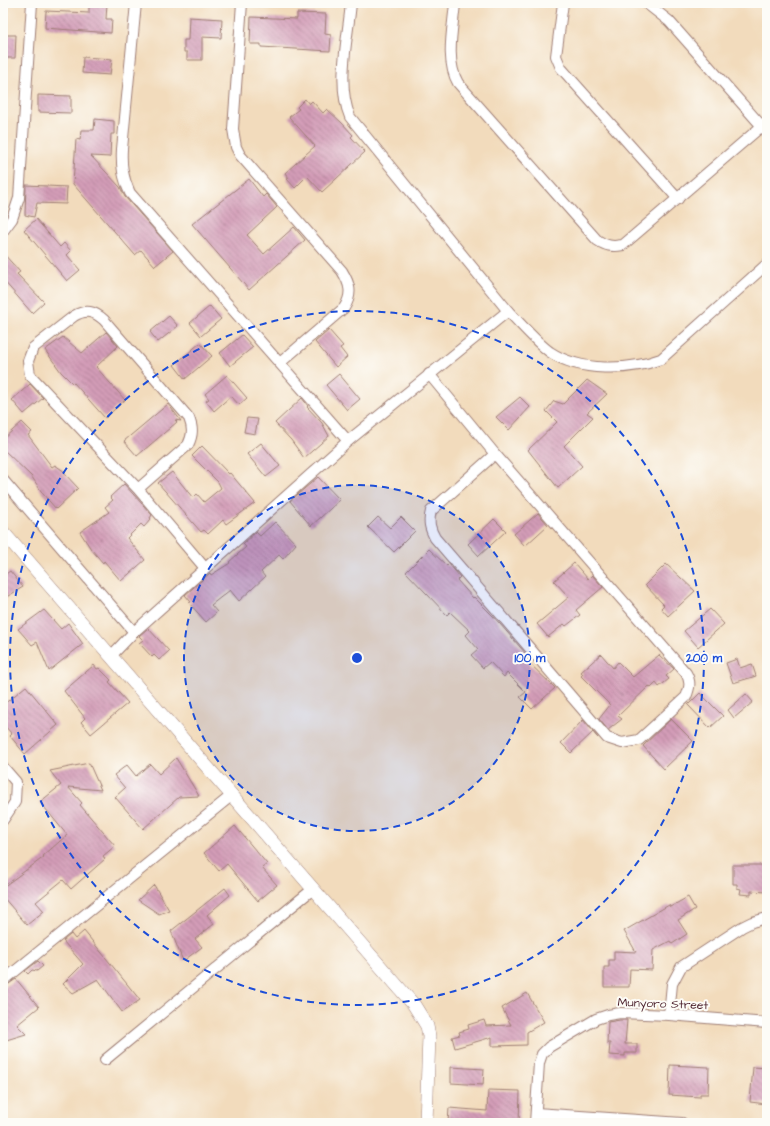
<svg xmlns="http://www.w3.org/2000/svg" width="770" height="1126" font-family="'Architects Daughter',sans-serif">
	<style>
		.building { fill: url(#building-back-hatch) }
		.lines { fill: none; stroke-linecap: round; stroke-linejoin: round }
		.minor-casing { stroke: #9e7d74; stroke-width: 12 }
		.tertiary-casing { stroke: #9e7d74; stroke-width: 14 }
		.minor { stroke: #fff; stroke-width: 10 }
		.tertiary { stroke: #fff; stroke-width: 13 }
		.ring { fill: none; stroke: #1d4ed8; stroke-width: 2; stroke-dasharray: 7 5 }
		.labels { text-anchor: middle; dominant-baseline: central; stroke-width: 4; stroke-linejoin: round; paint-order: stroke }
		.street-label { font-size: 12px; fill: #4a1f2b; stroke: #fdfcf7 }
		.centre { fill: #1d4ed8; stroke: #fdfcf7; stroke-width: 2 }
		.ring-label { font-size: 12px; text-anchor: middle; font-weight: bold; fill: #1d4ed8; stroke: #fdfcf7; stroke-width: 4; stroke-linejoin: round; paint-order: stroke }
	</style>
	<defs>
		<pattern id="building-back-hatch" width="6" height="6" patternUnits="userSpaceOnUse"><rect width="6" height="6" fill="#d39cb7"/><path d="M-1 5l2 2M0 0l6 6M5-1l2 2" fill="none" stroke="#ad7f95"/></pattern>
	</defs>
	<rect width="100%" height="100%" fill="#fdfcf7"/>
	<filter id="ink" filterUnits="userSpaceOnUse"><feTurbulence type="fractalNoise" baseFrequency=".025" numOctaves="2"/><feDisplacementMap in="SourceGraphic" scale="8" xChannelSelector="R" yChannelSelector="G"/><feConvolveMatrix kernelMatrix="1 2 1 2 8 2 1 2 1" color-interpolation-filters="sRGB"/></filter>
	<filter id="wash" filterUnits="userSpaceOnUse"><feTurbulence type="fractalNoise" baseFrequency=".012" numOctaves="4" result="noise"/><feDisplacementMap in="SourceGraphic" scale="16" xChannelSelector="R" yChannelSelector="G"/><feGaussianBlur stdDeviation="0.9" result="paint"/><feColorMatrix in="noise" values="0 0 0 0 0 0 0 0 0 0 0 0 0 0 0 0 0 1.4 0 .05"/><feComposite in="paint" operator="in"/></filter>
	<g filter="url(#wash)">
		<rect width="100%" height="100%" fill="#f2dbbc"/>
		<g id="blocks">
			<g class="building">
				<path d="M89,3H107L106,19H112L111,33L45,28L46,11L89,13Z"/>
				<path d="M297,13L326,14L325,34L331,35L330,51L261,47V44H250L251,17L297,19Z"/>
				<path d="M189,17L222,19L221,38L202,37V60H187V52H184V40H188Z"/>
				<path d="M3,35H16L15,58H3Z"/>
				<path d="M83,57L112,59L110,75L82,73Z"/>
				<path d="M38,95L71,96V113L38,112Z"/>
				<path d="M305,99L309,104L312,101L323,113L327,109L342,123L353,135L351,137L365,152L322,192L307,176L295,188L287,179L289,178L285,173L315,146L289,117L299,109L297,107Z"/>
				<path d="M95,119L114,121V134H111L110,157L91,156L120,187L125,197L173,251L155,266L141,250L135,255L73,184L76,139L80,140L81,130H94Z"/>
				<path d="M249,179L263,197L266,194L277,207L247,235L264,254L294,227L305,240L249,290L192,224Z"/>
				<path d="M26,185L67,187L66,204L37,203L34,217L25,215Z"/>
				<path d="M36,219L60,247L64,243L71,251L67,255L80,270L67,281L24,230Z"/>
				<path d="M3,253L20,272L17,274L44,302L32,313L3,280Z"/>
				<path d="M210,306L221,319L201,336L190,323Z"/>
				<path d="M169,316L178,326L158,342L150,332Z"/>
				<path d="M329,330L343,346L340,348L347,357L336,367L315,342Z"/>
				<path d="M106,332L118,346L96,367L125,400L105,418L74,383L73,384L61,372L45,350L63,337L82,353Z"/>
				<path d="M242,335L253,347L230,366L220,353Z"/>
				<path d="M200,343L212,356L185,379L174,365Z"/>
				<path d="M339,374L360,399L347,410L326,385Z"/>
				<path d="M227,375L247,398L239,405L231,396L214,411L206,401L209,399L205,394Z"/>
				<path d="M587,380L607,394L587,413L593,417L564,446L582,466L558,488L528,450L557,422L546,411L554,401L563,404Z"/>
				<path d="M30,384L43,398L24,414L12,400Z"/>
				<path d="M520,397L530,407L509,430L496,417Z"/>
				<path d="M302,398L308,406L307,407L322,423L329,436L304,458L291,440L275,423Z"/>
				<path d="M168,404L181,421L175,420L177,422L137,456L124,441Z"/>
				<path d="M247,418L258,419L255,434L244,432Z"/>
				<path d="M22,422L32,432L28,435L52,467L55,465L65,472L64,473L78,488L56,509L43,494L32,477L3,449V439Z"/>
				<path d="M261,443L280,466L266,477L247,454Z"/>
				<path d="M202,446L229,474L230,473L255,503L226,524L223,520L208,534L204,530L201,532L158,483L172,472L193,498L197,494L204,502L221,488L218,482L192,456Z"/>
				<path d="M318,477L340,500L311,526L290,501Z"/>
				<path d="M124,484L152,515L150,518L151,519L144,527L141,524L127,538L145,560L121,581L104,561L103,563L91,549L80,532L109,512L105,507L113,500L110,497Z"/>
				<path d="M538,513L548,525L525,546L514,534Z"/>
				<path d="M378,517L390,528L401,517L415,531L394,552L368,527Z"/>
				<path d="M494,519L506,531L479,556L468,544Z"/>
				<path d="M275,522L296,544L283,559L279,555L261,572L265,577L239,601L230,590L211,605L217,612L206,622L189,603L191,602L185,595L210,573L211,575L230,563L229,562L246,547L243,544L256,532L260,536Z"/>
				<path d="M429,549L447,566L449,564L460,577L457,580L473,598L474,597L493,616L527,655L524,658L555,688L532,709L520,697L526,692L507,673L504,677L490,662L483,668L471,655L478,649L466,635L470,631L450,612L447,615L406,572Z"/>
				<path d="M574,563L588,579L592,575L603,587L576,610L580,615L566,626L564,624L548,637L537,624L569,597L554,581Z"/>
				<path d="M666,564L695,591L668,616L661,608L664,605L645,585Z"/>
				<path d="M10,571L23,587L3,599V576Z"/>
				<path d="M710,609L724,624L698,647L684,631Z"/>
				<path d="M44,610L61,629L68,623L83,644L49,671L37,642L32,645L18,629Z"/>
				<path d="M148,628L169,651L159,660L154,655L152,657L139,643L143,640L139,636Z"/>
				<path d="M601,654L613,668L618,662L633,677L659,655L674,669L666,676L669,679L659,687L656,683L651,688L649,686L618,716L622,719L608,730L599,719L610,705L581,676L583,674L581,672Z"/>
				<path d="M737,659L740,668L752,664L756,676L733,683L726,663Z"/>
				<path d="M94,665L97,669L99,668L111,680L109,682L128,703L91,734L81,722L85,718L64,691Z"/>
				<path d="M26,686L58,725L25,754L10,736L12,734L3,724L6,721L3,718V705Z"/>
				<path d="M700,693L723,716L710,728L688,705Z"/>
				<path d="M746,694L753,702L734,718L728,710Z"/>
				<path d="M671,719L693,741L664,769L643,746Z"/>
				<path d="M583,720L598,738L593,732L571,753L561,743Z"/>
				<path d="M176,758L199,796L179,797L143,829L115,797L125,788L114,775L127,765L136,776L150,764L159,774Z"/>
				<path d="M89,763L101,790L68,787L82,803L80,805L115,846L103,856L105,859L71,889L63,880L36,902L44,911L27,925L3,897V887L44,857L43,856L67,835L40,802L61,785L50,771Z"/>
				<path d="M235,826L267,864L262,868L277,885L258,901L227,864L219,871L204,853Z"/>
				<path d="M733,865H767V892L751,891V895L740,894L741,889L737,888V884H733Z"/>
				<path d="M154,885L169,910L159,914L138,900Z"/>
				<path d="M225,888L230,895L207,915L214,924L195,939L202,947L183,961L171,931Z"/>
				<path d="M688,897L695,909L678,920L687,934L672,944L670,941L653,950L652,970L630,969L629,987H604V967H609V960H614V951L636,952L624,931L669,905L670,907Z"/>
				<path d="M84,931L140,1000L122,1012L98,979L73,993L63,984L83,964L63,941L71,934L75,939Z"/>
				<path d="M38,961L43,966L37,971L32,970L28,974L25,971Z"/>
				<path d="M16,979L39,1007L17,1025L26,1034L3,1041V988Z"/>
				<path d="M527,993L544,1022L527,1032V1045L492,1046V1037L455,1048L452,1037L460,1035L459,1032L469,1029L468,1025L484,1020L486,1026L511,1025L502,1008Z"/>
				<path d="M620,1020H627L625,1044H637V1053H625V1056L609,1055L610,1043H607L608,1022Z"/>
				<path d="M670,1065L709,1067L708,1094H700V1097L669,1095Z"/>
				<path d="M451,1067L484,1069L483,1085L451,1083Z"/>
				<path d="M753,1067L767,1068V1104L750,1102Z"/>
				<path d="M488,1090L520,1091L519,1123H448L449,1108L487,1111Z"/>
			</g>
		</g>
	</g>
	<g filter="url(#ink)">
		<use href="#blocks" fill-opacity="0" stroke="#9e7d74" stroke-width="1"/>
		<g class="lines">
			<g class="minor-casing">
				<g id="minor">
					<path d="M136,3L122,149C121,166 123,178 130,193L348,441"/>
					<path d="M242,3L233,129L236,147L240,155L342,271C350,284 353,294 344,308L281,362"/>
					<path d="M351,3C348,38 336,84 350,117L508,311"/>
					<path d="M455,3C453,28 445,61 458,83L597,240C606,246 612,247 623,245L762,126"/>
					<path d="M563,3L556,56L561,68L678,199"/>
					<path d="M646,3L669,21L767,132"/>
					<path d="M3,231L12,219L19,198L32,3"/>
					<path d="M429,374L495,454L686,673C691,682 690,687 686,697L639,740L622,743L607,738L435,538C430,529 428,522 431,511L495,454"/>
					<path d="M3,480L134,632"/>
					<path d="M138,489L188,445C193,435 193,428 189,418L104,320C94,311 86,309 74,316L33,348L28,361L30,375L138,489L205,568"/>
					<path d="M111,656L134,632L348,441L508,311C521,324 536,342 550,352C580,372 628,371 661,359L767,264"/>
					<path d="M3,767L16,782L15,802L3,820"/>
					<path d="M3,981L231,796"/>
					<path d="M669,1015L672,984L681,967L742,927L752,922L767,918"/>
					<path d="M105,1060L313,889"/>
					<path d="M536,1113L682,1123"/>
					<path d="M535,1123L539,1063L542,1054L549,1047L596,1019L608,1015L620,1013L669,1015L767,1023"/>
				</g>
			</g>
			<g class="tertiary-casing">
				<path id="tertiary" d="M3,532L414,1005L427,1026L429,1036L426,1123"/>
			</g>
			<use href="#minor" class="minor"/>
			<use href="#tertiary" class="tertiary"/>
		</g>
	</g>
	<circle cx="357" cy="658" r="173" fill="#1d4ed8" fill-opacity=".12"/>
	<g class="ring">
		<circle cx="357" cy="658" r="173"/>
		<circle cx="357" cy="658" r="347"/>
	</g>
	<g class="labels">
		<g class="street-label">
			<text transform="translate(663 1004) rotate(2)">Munyoro Street</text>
		</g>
	</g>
	<circle cx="357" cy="658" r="6" class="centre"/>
	<g class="ring-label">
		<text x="530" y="662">100 m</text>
		<text x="704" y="662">200 m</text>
	</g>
	<rect width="770" height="1126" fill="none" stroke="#fdfcf7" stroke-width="16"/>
</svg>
